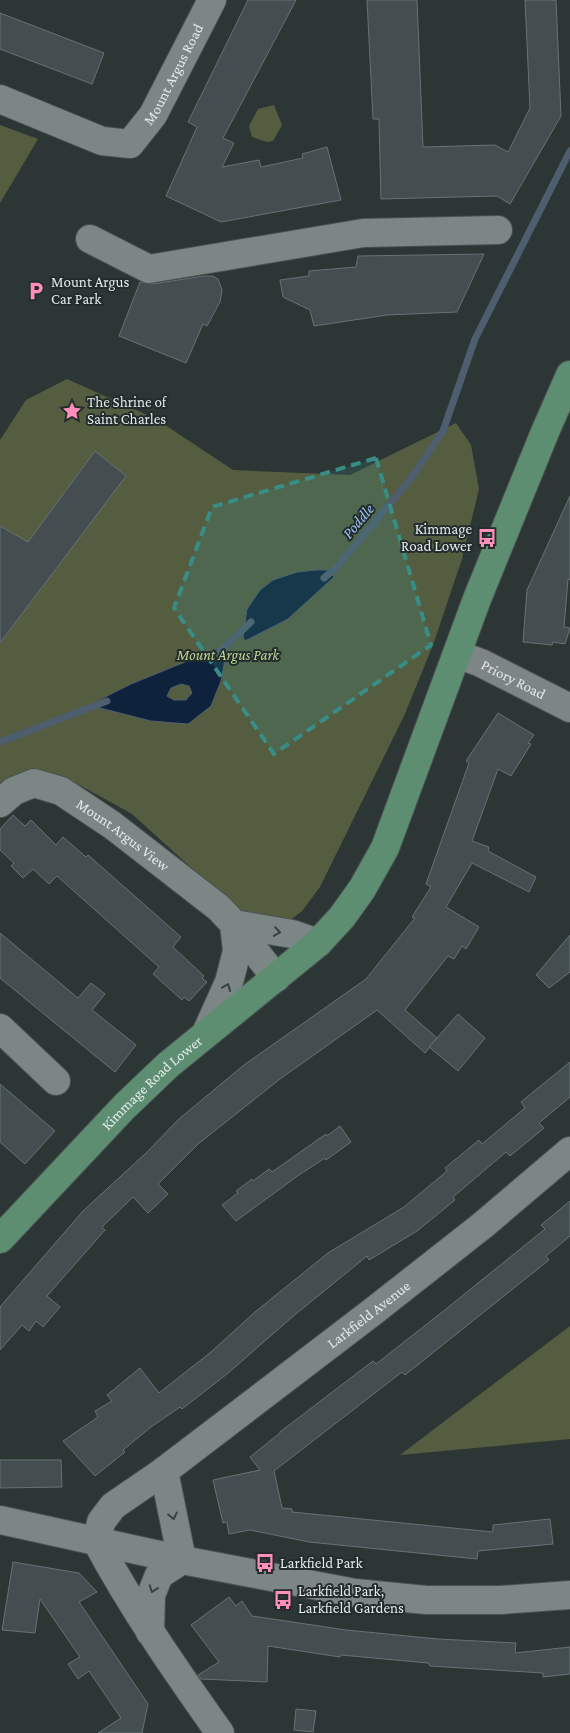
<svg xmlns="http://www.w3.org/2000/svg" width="570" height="1733" font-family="'Crimson Pro',serif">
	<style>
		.green { fill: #555d41 }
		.water { fill: #0f223b; stroke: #4f5e6f; fill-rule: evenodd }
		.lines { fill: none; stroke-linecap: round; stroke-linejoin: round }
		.stream { stroke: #4f5e6f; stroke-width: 7 }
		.building { fill: #444e51; stroke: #677276 }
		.minor-casing { stroke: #4a5352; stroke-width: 30 }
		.major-casing { stroke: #4a5352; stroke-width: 30 }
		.minor { stroke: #7b8685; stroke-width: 28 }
		.major { stroke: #5e8e72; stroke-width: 28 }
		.oneway { stroke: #384242 }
		.marked { fill: #398d87; fill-opacity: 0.2; stroke: #398d87; stroke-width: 4; stroke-dasharray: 10 6; stroke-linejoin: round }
		.labels { text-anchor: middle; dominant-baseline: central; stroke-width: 4; stroke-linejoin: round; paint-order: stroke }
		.street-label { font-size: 15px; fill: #e3eae9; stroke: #222c2b }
		.poi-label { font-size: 15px; fill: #e3eae9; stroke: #222c2b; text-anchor: start }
		.park-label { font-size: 15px; font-style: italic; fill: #c2d496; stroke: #222c2b }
		.water-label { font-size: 16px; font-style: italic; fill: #9bc1f5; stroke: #222c2b }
	</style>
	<rect width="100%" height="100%" fill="#2c3635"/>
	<g class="green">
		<path d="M274,105L282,125L273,141L267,142L252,137L249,126L258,109Z"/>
		<path d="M0,125L38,139L0,203Z"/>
		<path d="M67,379L156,419L233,470L350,475L456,423L471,445L479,489L462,559L433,645L404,716L320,887L302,911L278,930L249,920L132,814L74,782L33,768L0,787V440L26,400Z"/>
		<path d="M570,1326V1439L400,1455Z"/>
	</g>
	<g class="water">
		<path d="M316,570H329L334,577L288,619L245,641L243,637L247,609L260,590L273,580L297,572Z"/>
		<path d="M217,649L225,659L221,681L211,706L188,724L151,721L100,708L97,701L131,684ZM181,684L189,686L192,693L186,700H174L167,696L171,688Z"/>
	</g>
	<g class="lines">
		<g class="stream">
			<path d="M324,578L337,567L409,481L443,431L475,339L570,151"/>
			<path d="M213,658L251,622"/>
			<path d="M0,742L107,701"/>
		</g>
	</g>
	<g class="building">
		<path d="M248,0H296L223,138L234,143L222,167L259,160L261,167L303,158L302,154L327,147L341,200L221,222L166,196L197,127L188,122Z"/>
		<path d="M367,0H417L423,147L495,145L508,152L530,108L525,0H556L561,116L510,204L497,196L381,199L379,119H373Z"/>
		<path d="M0,13L104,53L92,84L0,49Z"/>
		<path d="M484,254L457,312L387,315L314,326L310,310L283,297L280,280L309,276V271L356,267L358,256Z"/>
		<path d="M204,276H213L218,279L222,290L220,302L207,326L203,324L186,363L119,336L140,282L152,284Z"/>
		<path d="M95,451L126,476L0,643V526L28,542Z"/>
		<path d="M570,496V580L568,579L564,627L570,628L565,644L553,642L552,645L523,642L527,590Z"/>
		<path d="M498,713L534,735L528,743L531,744L511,776L498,769L472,841L489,847L488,851L536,877L529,892L472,863L446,907L479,927L466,949L462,946L454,959L448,956L405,1010L437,1038L425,1053L377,1010L280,1079L198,1144L158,1184L168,1194L148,1213L133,1197L102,1227L105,1230L47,1296L60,1307L43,1327L36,1321L29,1331L22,1325L0,1350V1307L83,1211L146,1153L179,1119L244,1065L366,979L415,918L412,917L431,887L426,884L469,763L466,761Z"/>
		<path d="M13,815L25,826L31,820L56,845L63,837L86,857L88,855L181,937L173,947L204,976L202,978L207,982L189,1001L184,997L182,1000L153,974L159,967L57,876L49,884L33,869L23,878L11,866L14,863L0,850V829Z"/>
		<path d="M0,933L78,998L91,983L105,994L92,1010L136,1045L115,1072L0,978Z"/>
		<path d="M570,935V972L549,988L536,975Z"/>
		<path d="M458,1014L485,1038L458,1071L429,1047Z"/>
		<path d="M570,1062V1097L539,1123L544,1128L510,1156L506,1152L453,1197L455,1200L417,1231L369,1260L367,1256L291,1318L227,1374L182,1409L180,1407L151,1427L123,1450L125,1452L95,1476L63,1441L98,1417L95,1411L112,1401L107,1395L140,1368L159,1393L211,1352L255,1312L328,1253L404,1207L447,1171L445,1168L479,1140L482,1144L525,1108L521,1102Z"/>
		<path d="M0,1084L55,1131L25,1164L0,1142Z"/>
		<path d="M340,1126L351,1142L326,1160L325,1158L299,1175L236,1221L222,1205L238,1193L236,1191L252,1179L253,1181L269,1169L272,1172L326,1134L327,1136Z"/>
		<path d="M570,1201V1236L546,1256L549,1260L405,1375L402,1372L274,1471L282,1508L292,1509V1512L493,1532V1525L550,1519L553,1544L478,1551L477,1559L309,1542L250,1530L229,1534L227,1522L223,1523L213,1480L260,1470L250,1457L280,1433V1432L373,1361L376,1364L441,1313L545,1229L541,1225Z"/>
		<path d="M0,1460H61L62,1487L0,1488Z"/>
		<path d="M13,1562L79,1573L97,1592L79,1602L148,1704L142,1733H98L121,1718L89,1671L78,1679L68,1664L80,1657L40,1599L35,1633L2,1630Z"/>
		<path d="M229,1597L236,1606L242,1601L252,1616L346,1630L438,1639L516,1643L515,1653L570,1647V1674L543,1677V1673L430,1666L428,1663L341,1655L340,1657L268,1646L267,1682L201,1679L198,1675L219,1662L191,1625Z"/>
		<path d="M296,1709L316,1711L313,1732L294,1730Z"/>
	</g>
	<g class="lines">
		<g class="minor-casing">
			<g id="minor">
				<path id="s1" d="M0,99L102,141L130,144L153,115L212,0"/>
				<path d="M90,239L149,269L363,233L498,230"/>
				<path id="s2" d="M457,654L481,663L570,708"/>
				<path id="s3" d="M0,803L14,791L34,783L61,791L112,825L219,908L234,924L276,978"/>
				<path d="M234,924L292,934L318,943"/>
				<path d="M0,1028L56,1081"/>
				<path d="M207,1031L229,982L237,951L234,924"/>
				<path d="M164,1471L182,1560"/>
				<path d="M0,1520L182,1560L355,1593L426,1600H501L570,1595"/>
				<path id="s4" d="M97,1542L101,1522L113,1506L164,1471L371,1313L483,1225L570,1151"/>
				<path d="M97,1542C133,1609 176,1671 220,1733"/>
				<path d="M150,1632L151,1595L159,1575L182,1560"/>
			</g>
		</g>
		<g class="major-casing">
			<g id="major">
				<path id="s5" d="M0,1239L124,1107L168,1065L318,943L342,917L362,889L385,848L477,599L545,432L570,375"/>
			</g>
		</g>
		<use href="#minor" class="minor"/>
		<use href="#major" class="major"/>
	</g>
	<defs><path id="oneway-chevron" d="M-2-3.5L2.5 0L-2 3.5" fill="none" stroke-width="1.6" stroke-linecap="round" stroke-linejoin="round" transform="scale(1.25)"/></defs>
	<g class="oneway">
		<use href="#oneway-chevron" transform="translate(277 932) rotate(9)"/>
		<use href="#oneway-chevron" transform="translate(227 987) rotate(-68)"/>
		<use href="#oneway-chevron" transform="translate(173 1516) rotate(78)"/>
		<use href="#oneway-chevron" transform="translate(153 1589) rotate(109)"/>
	</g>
	<path class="marked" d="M376,458L431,645L274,754L174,608L212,507Z"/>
	<defs>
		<g id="parking-bare" transform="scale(1.5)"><path d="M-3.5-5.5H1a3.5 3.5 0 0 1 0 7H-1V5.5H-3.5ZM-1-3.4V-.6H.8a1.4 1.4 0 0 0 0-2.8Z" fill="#ff8eb9" stroke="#222c2b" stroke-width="2.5" paint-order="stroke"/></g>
		<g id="sight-bare" transform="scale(1.5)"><path d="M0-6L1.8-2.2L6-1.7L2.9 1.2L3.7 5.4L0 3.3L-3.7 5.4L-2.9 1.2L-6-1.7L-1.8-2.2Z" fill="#ff8eb9" stroke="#222c2b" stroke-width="2.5" paint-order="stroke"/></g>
		<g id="bus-bare" transform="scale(1.5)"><path d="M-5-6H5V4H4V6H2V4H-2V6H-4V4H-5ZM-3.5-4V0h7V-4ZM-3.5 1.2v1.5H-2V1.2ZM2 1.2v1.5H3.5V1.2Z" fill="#ff8eb9" stroke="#222c2b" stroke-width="2.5" paint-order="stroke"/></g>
	</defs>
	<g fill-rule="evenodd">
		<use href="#parking-bare" x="36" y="291"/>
		<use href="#sight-bare" x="72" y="411"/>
		<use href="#bus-bare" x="487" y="538"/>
		<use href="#bus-bare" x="265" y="1563"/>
		<use href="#bus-bare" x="283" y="1600"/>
	</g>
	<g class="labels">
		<g class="street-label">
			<text stroke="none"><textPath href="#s1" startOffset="221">Mount Argus Road</textPath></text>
			<text stroke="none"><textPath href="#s2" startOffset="62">Priory Road</textPath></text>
			<text stroke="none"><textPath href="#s3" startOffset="144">Mount Argus View</textPath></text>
			<text stroke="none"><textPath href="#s5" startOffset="218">Kimmage Road Lower</textPath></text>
			<text stroke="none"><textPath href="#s4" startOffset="360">Larkfield Avenue</textPath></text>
		</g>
		<g class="poi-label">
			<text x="51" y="282">Mount Argus<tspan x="51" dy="17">Car Park</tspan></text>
			<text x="87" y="402">The Shrine of<tspan x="87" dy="17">Saint Charles</tspan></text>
			<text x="472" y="529" text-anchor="end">Kimmage<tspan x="472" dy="17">Road Lower</tspan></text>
			<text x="280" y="1563">Larkfield Park</text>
			<text x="298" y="1591">Larkfield Park,<tspan x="298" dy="17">Larkfield Gardens</tspan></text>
		</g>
		<g class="park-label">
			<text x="228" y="655">Mount Argus Park</text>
		</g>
		<g class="water-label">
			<text transform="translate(358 521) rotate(-50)">Poddle</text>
		</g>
	</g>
</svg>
